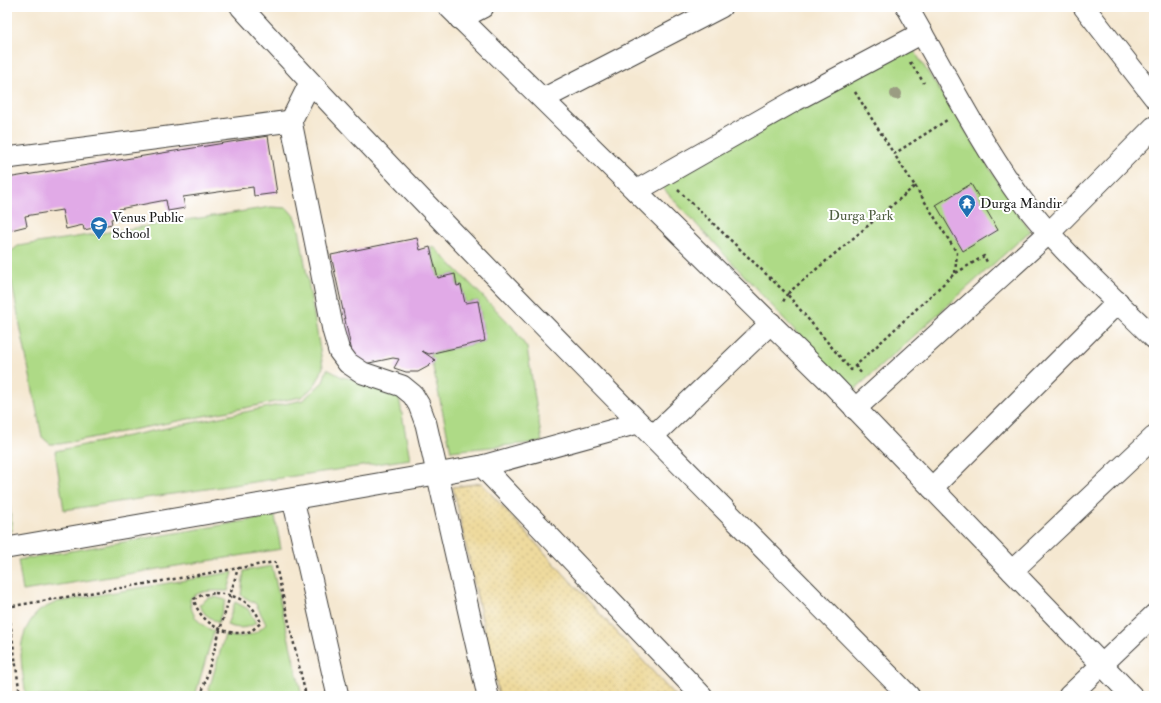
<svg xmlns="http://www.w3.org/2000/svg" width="1161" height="703" font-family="'IM FELL Double Pica',serif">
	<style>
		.green { fill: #aeda86; stroke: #657b51 }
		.sand { fill: url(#sand-dots); stroke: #857b5d }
		.garden { fill: url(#garden-furrows); stroke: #657b51 }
		.building { fill: #e1aae7 }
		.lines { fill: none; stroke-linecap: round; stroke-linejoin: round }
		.minor-casing { stroke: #3d3b37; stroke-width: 23 }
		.path { stroke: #3d3b37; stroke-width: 2.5; stroke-dasharray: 3 3; stroke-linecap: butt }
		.minor { stroke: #fff; stroke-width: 21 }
		.tree { fill: #9a9c82 }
		.labels { text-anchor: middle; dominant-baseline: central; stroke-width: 4; stroke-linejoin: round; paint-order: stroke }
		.poi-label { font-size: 14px; fill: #1c1c1c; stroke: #fff; text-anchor: start }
		.park-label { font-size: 14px; fill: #4f5e41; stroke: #fff }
	</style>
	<defs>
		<pattern id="sand-dots" width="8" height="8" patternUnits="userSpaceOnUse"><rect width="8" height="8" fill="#eeda9e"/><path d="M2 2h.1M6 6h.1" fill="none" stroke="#ccba88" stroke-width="1.8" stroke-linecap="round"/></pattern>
		<pattern id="garden-furrows" width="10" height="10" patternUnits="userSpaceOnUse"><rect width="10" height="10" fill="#aeda86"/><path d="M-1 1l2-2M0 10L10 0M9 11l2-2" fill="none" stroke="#95ba73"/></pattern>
	</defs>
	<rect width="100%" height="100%" fill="#fff"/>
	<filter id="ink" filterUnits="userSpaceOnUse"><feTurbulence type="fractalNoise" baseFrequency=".025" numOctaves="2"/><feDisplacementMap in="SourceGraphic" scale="8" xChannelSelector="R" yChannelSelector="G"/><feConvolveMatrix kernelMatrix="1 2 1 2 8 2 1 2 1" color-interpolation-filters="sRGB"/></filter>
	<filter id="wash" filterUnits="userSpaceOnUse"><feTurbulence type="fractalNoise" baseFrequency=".012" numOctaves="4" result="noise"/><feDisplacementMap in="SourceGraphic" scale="16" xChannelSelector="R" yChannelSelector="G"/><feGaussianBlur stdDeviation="0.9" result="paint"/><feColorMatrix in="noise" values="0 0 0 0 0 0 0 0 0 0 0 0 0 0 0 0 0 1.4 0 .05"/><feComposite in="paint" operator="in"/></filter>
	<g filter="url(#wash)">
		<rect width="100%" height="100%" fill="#f5e8d1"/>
		<g class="green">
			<path d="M911,46L1030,231L852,392L658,183Z"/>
			<path d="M271,207L287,208L294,216L299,229L323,367C319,381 313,389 301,397L60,444H50L42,437L8,264L9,253L18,246Z"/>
			<path d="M430,247H434L512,326L527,348L542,442L451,451L432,363L434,360L429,354L485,341L478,301L465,303L461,285H457L455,274L438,278Z"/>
			<path d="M327,369L342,377L382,384L399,397L410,459L64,510L55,451L303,400L323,382Z"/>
			<path d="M275,516L281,549L23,591L18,560Z"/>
			<path d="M272,566L302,696H207L225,635C241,639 255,636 266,624L256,604L241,595L244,571Z"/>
			<path d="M233,572L228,591C215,591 200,589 190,599C191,616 199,625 214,631L195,696H26C22,665 13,638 38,612C43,608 51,605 57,602Z"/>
			<path d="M215,597L226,600L218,623L205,614L199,605L208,598Z"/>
			<path d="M235,602L248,609L256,623C247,629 237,629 227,625Z"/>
		</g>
		<path class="sand" d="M481,483L675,696H499L453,487Z"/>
		<path class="garden" d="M7,476L12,531H7Z"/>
		<g id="blocks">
			<g class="building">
				<path d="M268,136L277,193L254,196L253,187L183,197L185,208L168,211L166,200L119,209L120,217L111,219L112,224L84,230L83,225L66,229L62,210L25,216L27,226L7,231V178Z"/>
				<path d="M971,184L998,230L963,251L936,205Z"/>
				<path d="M417,238L420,250L430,247L438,278L455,274L457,286L461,285L465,303L478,301L485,341L429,354L422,351L435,360L429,366L418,372H406L394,368L399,359L393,358L355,366L331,255Z"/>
			</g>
		</g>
	</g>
	<g filter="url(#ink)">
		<use href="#blocks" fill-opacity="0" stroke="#3d3b37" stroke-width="1"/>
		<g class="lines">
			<g class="minor-casing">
				<g id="minor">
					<path d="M241,7C457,243 685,468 909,696"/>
					<path d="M449,7L830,382L1132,696"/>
					<path d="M907,7C944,71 978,139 1022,200C1058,249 1111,295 1154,338"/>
					<path d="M1084,7L1154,97"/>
					<path d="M460,19L483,7"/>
					<path d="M310,83L291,121L333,330L339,351L348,363L363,373L402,386L413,395L419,405L426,424L488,696"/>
					<path d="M543,99L721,7"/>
					<path d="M7,158L291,121"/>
					<path d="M636,191L796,100L922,33"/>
					<path d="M855,409L1050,232L1154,127"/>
					<path d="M638,423L482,466L702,696"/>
					<path d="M653,436L771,323"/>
					<path d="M932,488L1118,302"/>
					<path d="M293,499L338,696"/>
					<path d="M7,548L482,466"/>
					<path d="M1012,571L1154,437"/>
					<path d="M1069,696L1154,615"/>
				</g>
			</g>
			<g class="path">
				<path d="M910,62L924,83"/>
				<path d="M855,92L894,154"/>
				<path d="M915,186L957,253L955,273L851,370L787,294L915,186L894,154L947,120"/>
				<path d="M678,190L787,294L782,304"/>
				<path d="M956,273L984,256L987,262"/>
				<path d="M855,366L863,375"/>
				<path d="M215,593C236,595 253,601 261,623C258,625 254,629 251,631C228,639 198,622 194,599L202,595Z"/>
				<path d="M7,598L20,696"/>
				<path d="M7,607L275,562L306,696"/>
				<path d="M201,696L238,568"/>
			</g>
			<use href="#minor" class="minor"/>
		</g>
		<circle class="tree" cx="896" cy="94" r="6"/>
	</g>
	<defs>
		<g id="temple-pin" transform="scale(0.9)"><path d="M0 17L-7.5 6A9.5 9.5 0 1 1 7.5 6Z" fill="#1f6fb2" stroke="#fff"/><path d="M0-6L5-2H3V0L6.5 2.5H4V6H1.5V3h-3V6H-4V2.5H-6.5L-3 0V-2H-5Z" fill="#fff"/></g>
		<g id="school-pin" transform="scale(0.9)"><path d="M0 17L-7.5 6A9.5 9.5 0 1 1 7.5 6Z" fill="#1f6fb2" stroke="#fff"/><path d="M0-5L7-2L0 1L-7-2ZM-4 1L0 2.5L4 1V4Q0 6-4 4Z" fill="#fff"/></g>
	</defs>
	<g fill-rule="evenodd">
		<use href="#temple-pin" x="967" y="203"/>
		<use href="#school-pin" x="99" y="225"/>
	</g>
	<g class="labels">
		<g class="poi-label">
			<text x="980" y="203">Durga Mandir</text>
			<text x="112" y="217">Venus Public<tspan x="112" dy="16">School</tspan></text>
		</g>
		<g class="park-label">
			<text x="861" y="215">Durga Park</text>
		</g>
	</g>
	<rect width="1161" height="703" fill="none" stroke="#fff" stroke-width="24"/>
</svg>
